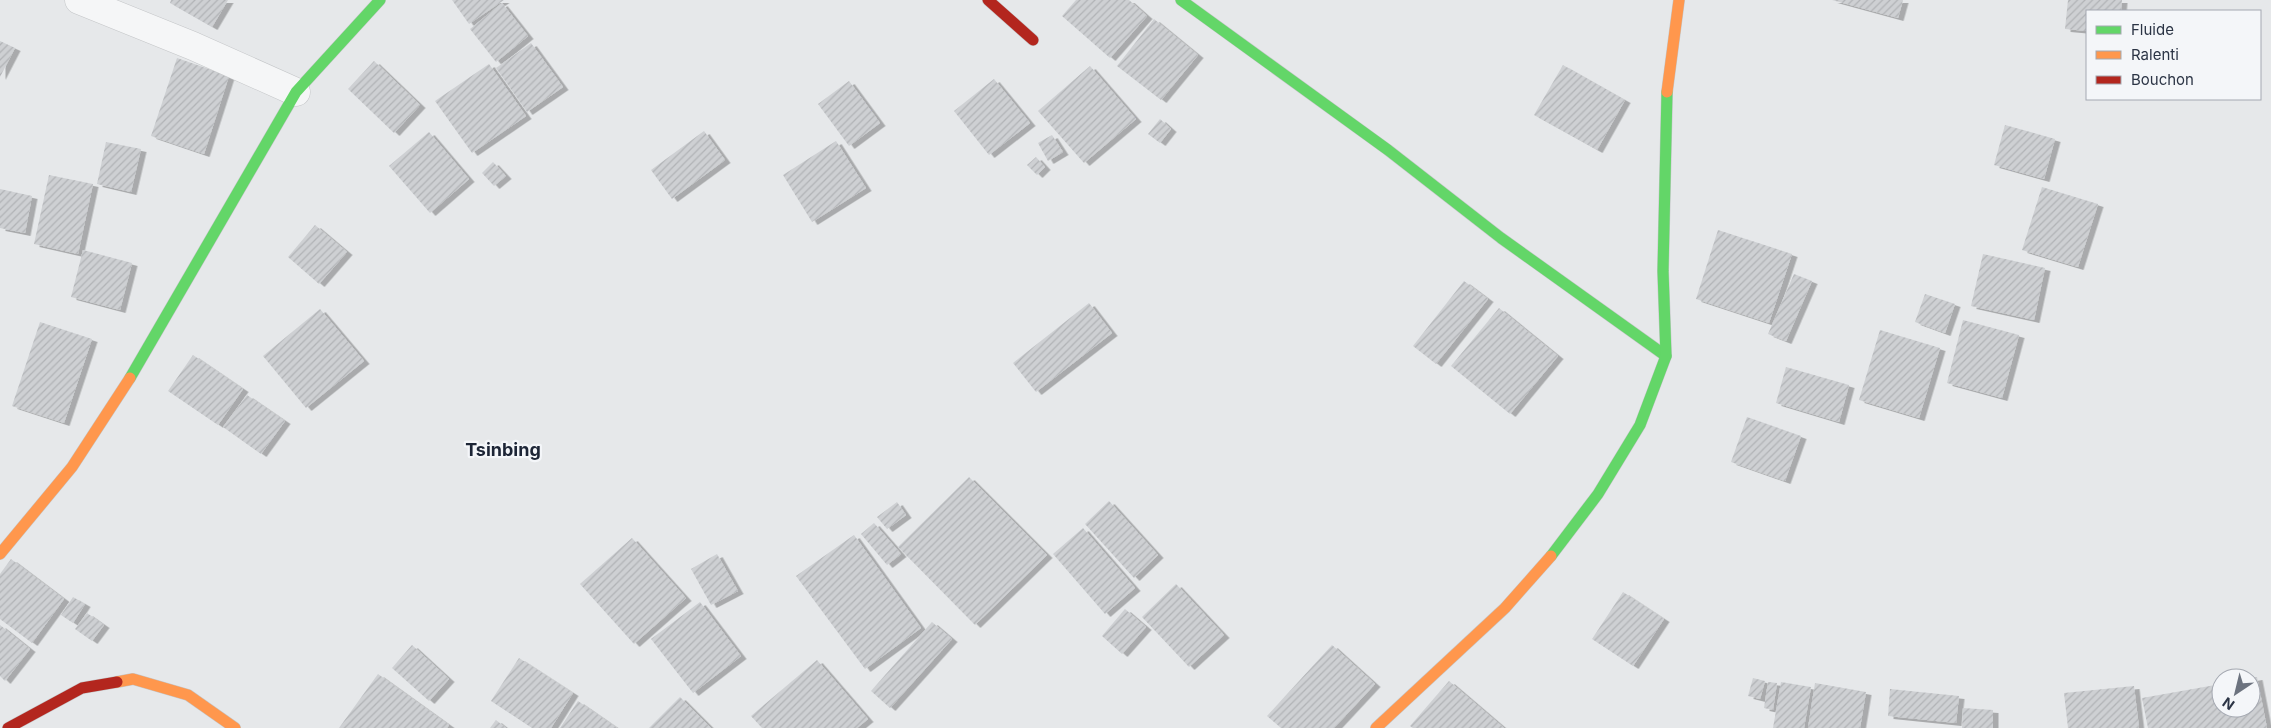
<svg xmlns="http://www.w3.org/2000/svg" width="2271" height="728" font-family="Inter,sans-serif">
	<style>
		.building { fill: url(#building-hatch); filter: url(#shadow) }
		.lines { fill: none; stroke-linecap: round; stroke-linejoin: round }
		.street-casing { stroke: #c4c6c8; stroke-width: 29 }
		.fast-casing { stroke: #c4c6c8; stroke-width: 12 }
		.slow-casing { stroke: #c4c6c8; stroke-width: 12 }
		.jam-casing { stroke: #c4c6c8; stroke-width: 12 }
		.street { stroke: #f5f6f7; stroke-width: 28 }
		.fast { stroke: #63d668; stroke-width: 11 }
		.slow { stroke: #ff974d; stroke-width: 11 }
		.jam { stroke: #b3261e; stroke-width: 11 }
		.labels { text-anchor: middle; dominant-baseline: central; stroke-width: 4.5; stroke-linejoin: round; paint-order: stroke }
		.quarter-label { font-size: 18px; font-weight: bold; fill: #1d2536; stroke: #f4f6f9 }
	</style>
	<defs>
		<pattern id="building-hatch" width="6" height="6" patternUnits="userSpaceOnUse" patternTransform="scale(1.25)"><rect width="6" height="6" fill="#ced0d3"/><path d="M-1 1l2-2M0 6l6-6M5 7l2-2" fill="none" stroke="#b1b3b6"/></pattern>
		<filter id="shadow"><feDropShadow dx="5.5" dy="3" stdDeviation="0" flood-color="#0004"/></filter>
	</defs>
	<rect width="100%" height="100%" fill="#e6e8ea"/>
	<g class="building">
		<path d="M171,0H228L212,27L170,3Z"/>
		<path d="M452,0H504L469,24Z"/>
		<path d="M1076,0H1129L1147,16L1110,58L1062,16Z"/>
		<path d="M1832,0H1903L1898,18Z"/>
		<path d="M2068,0H2122L2121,11H2087V31L2065,29Z"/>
		<path d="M502,3L528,36L496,62L470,29Z"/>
		<path d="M1154,19L1198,55L1161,100L1117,66Z"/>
		<path d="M0,41L15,48L0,77Z"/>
		<path d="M531,43L563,87L527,112L496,68Z"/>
		<path d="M177,58L229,76L204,154L151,136Z"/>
		<path d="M374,61L420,105L394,133L348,89Z"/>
		<path d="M489,64L526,116L472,153L435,101Z"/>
		<path d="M1563,65L1625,100L1597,150L1534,115Z"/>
		<path d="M1090,66L1136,119L1084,163L1038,111Z"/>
		<path d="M994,79L1030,123L989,155L954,111Z"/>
		<path d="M849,81L880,123L849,146L818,104Z"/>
		<path d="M1160,119L1171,129L1160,143L1148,134Z"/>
		<path d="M2005,125L2055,139L2044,179L1994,165Z"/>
		<path d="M704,131L725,160L672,199L651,170Z"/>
		<path d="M429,132L469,179L430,213L389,166Z"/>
		<path d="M1052,135L1063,152L1048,161L1038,143Z"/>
		<path d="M836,141L866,188L812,222L783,175Z"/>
		<path d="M106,142L141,149L131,192L97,184Z"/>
		<path d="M1036,157L1045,167L1037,175L1027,165Z"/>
		<path d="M493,162L506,176L494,186L482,173Z"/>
		<path d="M49,175L93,184L78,254L34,244Z"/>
		<path d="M2042,187L2098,204L2078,267L2022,250Z"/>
		<path d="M0,189L32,196L25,233L0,228Z"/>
		<path d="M315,225L347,252L319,284L288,257Z"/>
		<path d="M1718,230L1792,254L1769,323L1696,299Z"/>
		<path d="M83,250L132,263L120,310L71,297Z"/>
		<path d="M1983,254L2045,268L2034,320L1971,306Z"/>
		<path d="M1794,274L1812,281L1786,341L1768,334Z"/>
		<path d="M1464,281L1488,299L1436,364L1413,346Z"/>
		<path d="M1925,294L1955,304L1945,333L1915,322Z"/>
		<path d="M1089,303L1112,333L1036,392L1013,363Z"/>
		<path d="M1499,308L1558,356L1510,414L1451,366Z"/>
		<path d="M320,309L364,361L306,408L263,356Z"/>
		<path d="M1963,320L2019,335L2002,398L1947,383Z"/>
		<path d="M40,322L92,339L64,423L12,406Z"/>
		<path d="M1880,330L1940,348L1919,418L1859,400Z"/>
		<path d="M193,355L243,389L218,425L168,391Z"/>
		<path d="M1786,367L1849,385L1839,422L1776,403Z"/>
		<path d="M247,395L285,421L261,454L223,427Z"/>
		<path d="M1747,417L1801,436L1785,481L1731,462Z"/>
		<path d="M969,477L1047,555L975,625L898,547Z"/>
		<path d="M1109,501L1158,555L1134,578L1085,524Z"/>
		<path d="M897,502L906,515L887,529L877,517Z"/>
		<path d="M874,523L901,554L887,565L861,534Z"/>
		<path d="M1083,528L1135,588L1105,614L1053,554Z"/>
		<path d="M854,535L921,628L865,669L796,576Z"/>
		<path d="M632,538L686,598L634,644L580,584Z"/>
		<path d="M717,554L738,591L711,605L691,569Z"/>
		<path d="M11,559L64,599L32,643L0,619V574Z"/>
		<path d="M1176,584L1224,635L1189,667L1142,617Z"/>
		<path d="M1623,592L1664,619L1633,666L1592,639Z"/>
		<path d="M73,597L85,604L73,623L61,615Z"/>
		<path d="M700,602L741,656L693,693L651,639Z"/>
		<path d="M1125,609L1146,627L1122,654L1102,636Z"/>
		<path d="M87,613L104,625L92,641L75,629Z"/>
		<path d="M932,622L952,639L890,708L871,691Z"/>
		<path d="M0,625L30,649L5,681L0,676Z"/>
		<path d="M412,645L449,679L429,701L392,668Z"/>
		<path d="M1332,645L1375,684L1334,728H1281L1267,716Z"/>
		<path d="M519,658L573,693L551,728H532L491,701Z"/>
		<path d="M817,660L868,719L857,728H762L751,716Z"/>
		<path d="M378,674L449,725L447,728H339Z"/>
		<path d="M2257,677L2267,728H2148L2142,698L2221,684V708H2251V678Z"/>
		<path d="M1753,678L1765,681L1760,699L1748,696Z"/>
		<path d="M1449,681L1504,728H1413L1410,726Z"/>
		<path d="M1768,682L1777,683L1773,710L1764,708Z"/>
		<path d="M1781,682L1811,687L1804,728H1773Z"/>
		<path d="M1815,683L1866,692L1860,728H1808Z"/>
		<path d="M2134,686L2139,728H2068L2064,693Z"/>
		<path d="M1890,689L1959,696L1956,723L1888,716Z"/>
		<path d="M680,697L711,728H649Z"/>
		<path d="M578,701L617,728H560Z"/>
		<path d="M1963,708L1993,710V728H1962Z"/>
		<path d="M496,720L506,728H490Z"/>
	</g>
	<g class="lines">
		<g class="street-casing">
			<path id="street" d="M79,0L193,46L296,92"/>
		</g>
		<g class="fast-casing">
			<g id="fast">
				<path d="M1181,0L1388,150L1501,238L1666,356"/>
				<path d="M130,378L296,92L380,0"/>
				<path d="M1551,556L1598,494L1640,425L1666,356L1663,271L1667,92"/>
			</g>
		</g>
		<g class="slow-casing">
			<g id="slow">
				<path d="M1667,92L1679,0"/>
				<path d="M0,554L72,467L130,378"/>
				<path d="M117,682L133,679L188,695L235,728"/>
				<path d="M1376,728L1505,608L1551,556"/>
			</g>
		</g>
		<g class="jam-casing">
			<g id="jam">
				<path d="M988,0L1033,40"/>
				<path d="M8,728L82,688L117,682"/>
			</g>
		</g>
		<use href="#street" class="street"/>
		<use href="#fast" class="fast"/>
		<use href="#slow" class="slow"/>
		<use href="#jam" class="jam"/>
	</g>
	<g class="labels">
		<g class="quarter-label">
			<text x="503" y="449">Tsinbing</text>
		</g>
	</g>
	<rect x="2086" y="10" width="175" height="90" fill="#f4f6f9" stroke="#a4a8b1"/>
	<rect x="2096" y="26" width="25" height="8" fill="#63d668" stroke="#a4a8b1"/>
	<text x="2131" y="35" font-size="15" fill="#2b3445">Fluide</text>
	<rect x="2096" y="51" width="25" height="8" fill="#ff974d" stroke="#a4a8b1"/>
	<text x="2131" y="60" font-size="15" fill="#2b3445">Ralenti</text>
	<rect x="2096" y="76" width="25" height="8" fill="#b3261e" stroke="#a4a8b1"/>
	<text x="2131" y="85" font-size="15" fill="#2b3445">Bouchon</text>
	<g transform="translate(2236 693) rotate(215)"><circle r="24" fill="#f4f6f9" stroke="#a4a8b1"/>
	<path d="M0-4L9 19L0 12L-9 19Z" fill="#6c737f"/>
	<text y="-8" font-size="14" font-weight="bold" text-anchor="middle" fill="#2b3445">N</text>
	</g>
</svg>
